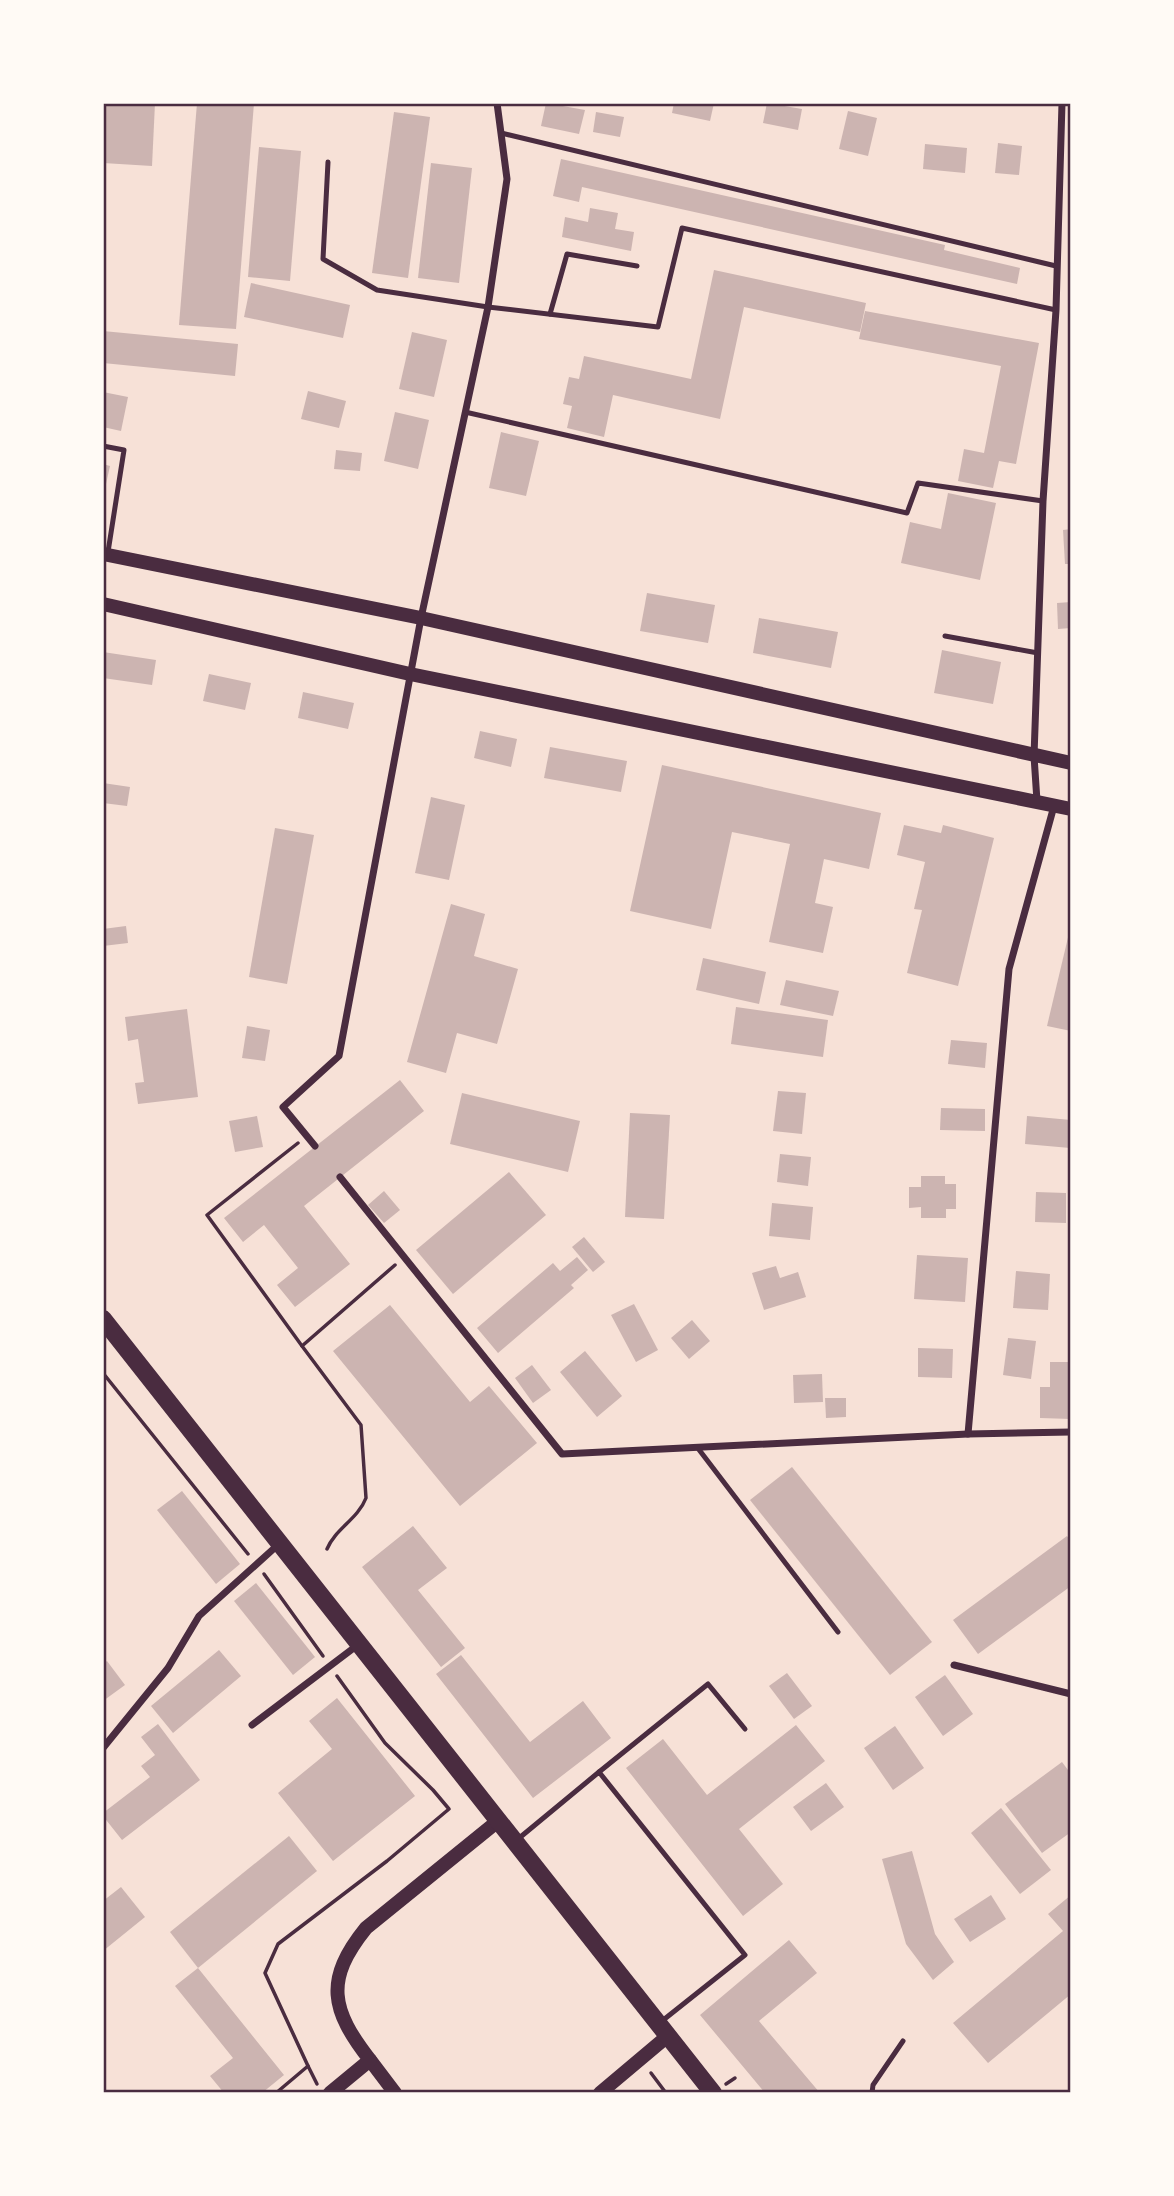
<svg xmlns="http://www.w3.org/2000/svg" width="1174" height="2196" font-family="Rubik,sans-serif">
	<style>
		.building { fill: #ccb4b1 }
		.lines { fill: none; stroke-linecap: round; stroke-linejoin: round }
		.path { stroke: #4a2c40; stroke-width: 3.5 }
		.service { stroke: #4a2c40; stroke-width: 5 }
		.minor { stroke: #4a2c40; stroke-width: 7 }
		.secondary { stroke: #4a2c40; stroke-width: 14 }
		.primary { stroke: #4a2c40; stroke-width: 18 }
		.neatline { fill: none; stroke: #4a2c40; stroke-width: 2.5 }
	</style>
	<rect width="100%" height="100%" fill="#f7e1d7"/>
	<g class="building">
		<path d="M103,103H155L152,166L103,163Z"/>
		<path d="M197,103H254L236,329L179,325Z"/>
		<path d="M546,103L585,110L579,134L541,126Z"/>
		<path d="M674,103H714L710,121L672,113Z"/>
		<path d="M767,103L802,109L798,130L763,123Z"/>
		<path d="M848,111L877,118L868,156L839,149Z"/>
		<path d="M394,112L430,117L408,278L372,273Z"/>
		<path d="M596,112L624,117L620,137L593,132Z"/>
		<path d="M998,143L1022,146L1019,175L995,173Z"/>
		<path d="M925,144L967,148L965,173L923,169Z"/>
		<path d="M259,147L301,151L290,281L248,277Z"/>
		<path d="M561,159L945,245L944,250L1020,268L1017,284L582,187L579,202L553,196Z"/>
		<path d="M431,163L472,168L459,283L418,278Z"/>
		<path d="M590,208L618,213L615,229L634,232L631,251L562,237L565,217L588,222Z"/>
		<path d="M714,270L866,303L860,332L744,307L720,419L613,395L604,437L567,428L572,406L563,404L569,377L579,379L584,356L691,379Z"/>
		<path d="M251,283L350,305L343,338L244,317Z"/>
		<path d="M865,311L1039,343L1016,464L999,461L993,488L958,481L964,449L984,453L1001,366L859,339Z"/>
		<path d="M103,331L238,344L235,376L103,363Z"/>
		<path d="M412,332L447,340L434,397L399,389Z"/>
		<path d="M308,391L346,401L339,428L301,419Z"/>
		<path d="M103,392L128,397L121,431L103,427Z"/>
		<path d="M395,412L429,420L418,469L384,461Z"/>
		<path d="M501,432L539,441L526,496L489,488Z"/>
		<path d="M336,450L362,453L360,471L334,469Z"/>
		<path d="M103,464L110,466L104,493H103Z"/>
		<path d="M948,493L996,503L980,580L901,563L910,522L941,529Z"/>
		<path d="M1071,529V564H1065L1063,530Z"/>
		<path d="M647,593L715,605L708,643L640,631Z"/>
		<path d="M1071,602V628L1058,629L1057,603Z"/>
		<path d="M759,618L838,632L831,668L753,653Z"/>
		<path d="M942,650L1001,662L993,704L934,693Z"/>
		<path d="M103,652L156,660L152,685L103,678Z"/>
		<path d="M209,674L251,683L245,710L203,701Z"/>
		<path d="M303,692L354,703L348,729L298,718Z"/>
		<path d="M480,731L517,739L511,767L474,758Z"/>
		<path d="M550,747L627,761L621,792L544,778Z"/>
		<path d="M662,765L881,813L869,869L824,859L815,903L833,907L823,953L769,942L790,844L732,832L711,929L630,911Z"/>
		<path d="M103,783L130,787L127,806L103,803Z"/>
		<path d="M431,797L465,805L449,880L415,873Z"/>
		<path d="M904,825L941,833L943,825L994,838L958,986L907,973L922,910L914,909L925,862L897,855Z"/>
		<path d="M275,828L314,835L287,984L249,977Z"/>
		<path d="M451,904L485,914L474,956L518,969L497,1044L457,1033L446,1073L407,1062Z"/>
		<path d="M126,926L128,943L103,946V929Z"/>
		<path d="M1070,929L1071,930V1031L1047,1026Z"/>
		<path d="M703,958L766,972L759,1004L696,990Z"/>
		<path d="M786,980L839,991L833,1016L780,1005Z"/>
		<path d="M736,1007L828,1020L823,1057L731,1044Z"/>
		<path d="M187,1009L198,1097L138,1104L135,1083L144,1082L138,1039L128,1041L125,1017Z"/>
		<path d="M247,1026L270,1030L265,1061L242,1058Z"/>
		<path d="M951,1040L987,1043L985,1068L948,1064Z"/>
		<path d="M400,1080L424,1111L304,1206L350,1264L295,1307L277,1285L298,1268L264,1225L243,1242L224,1218Z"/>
		<path d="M778,1091L806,1093L802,1134L773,1131Z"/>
		<path d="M462,1093L580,1121L568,1172L450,1144Z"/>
		<path d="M941,1108L985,1109V1131L940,1130Z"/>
		<path d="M630,1113L670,1115L664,1219L625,1217Z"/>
		<path d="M257,1116L263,1147L235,1152L229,1121Z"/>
		<path d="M1027,1116L1071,1120L1070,1148L1025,1144Z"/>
		<path d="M780,1154L811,1157L808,1186L777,1182Z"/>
		<path d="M509,1172L546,1215L453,1294L416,1250Z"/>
		<path d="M921,1176H945V1184H956V1209H946V1218H921V1207L909,1208V1187H921Z"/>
		<path d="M384,1191L400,1210L384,1223L368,1205Z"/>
		<path d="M1036,1192L1066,1193V1223L1035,1222Z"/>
		<path d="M772,1203L813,1207L810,1240L769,1236Z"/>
		<path d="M584,1237L605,1262L593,1272L572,1247Z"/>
		<path d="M917,1255L968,1258L965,1302L914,1299Z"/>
		<path d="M577,1257L588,1270L571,1285L574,1288L498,1353L477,1328L553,1263L560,1271Z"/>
		<path d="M776,1266L780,1278L798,1272L806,1297L764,1310L752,1273Z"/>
		<path d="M1016,1271L1050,1274L1048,1310L1013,1308Z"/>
		<path d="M634,1304L658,1350L636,1362L611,1315Z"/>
		<path d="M390,1305L470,1402L489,1386L537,1443L460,1506L333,1351Z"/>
		<path d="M692,1320L710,1341L689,1359L671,1338Z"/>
		<path d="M1008,1338L1036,1341L1031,1379L1003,1375Z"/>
		<path d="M918,1348L953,1349L952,1378L918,1377Z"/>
		<path d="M585,1351L622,1396L597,1417L560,1372Z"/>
		<path d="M1050,1362H1069L1068,1394H1071V1419L1040,1418V1387H1050Z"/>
		<path d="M532,1365L551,1390L533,1403L515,1378Z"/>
		<path d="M822,1374L823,1402L794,1403L793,1375Z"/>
		<path d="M825,1398H846V1417L826,1418Z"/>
		<path d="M792,1467L932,1642L890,1675L750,1500Z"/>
		<path d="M182,1491L240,1564L216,1584L157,1510Z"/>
		<path d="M413,1526L447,1568L418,1590L465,1648L441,1667L362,1567Z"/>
		<path d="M1067,1536L1071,1542V1586L978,1654L953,1620Z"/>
		<path d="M256,1583L315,1657L293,1675L234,1601Z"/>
		<path d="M219,1650L241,1676L173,1733L151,1706Z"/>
		<path d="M461,1655L530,1742L583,1701L611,1738L533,1798L436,1674Z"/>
		<path d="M107,1661L125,1685L103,1701V1664Z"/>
		<path d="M787,1673L812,1706L794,1719L769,1686Z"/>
		<path d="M945,1675L973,1714L943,1736L915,1697Z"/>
		<path d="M337,1698L415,1796L333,1861L278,1793L332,1749L309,1721Z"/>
		<path d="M158,1724L200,1780L122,1840L103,1816V1813L150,1777L141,1766L155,1755L141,1737Z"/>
		<path d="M796,1725L825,1761L739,1829L783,1884L743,1916L626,1768L663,1739L707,1795Z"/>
		<path d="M895,1726L924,1768L893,1790L864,1748Z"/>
		<path d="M1062,1762L1071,1774V1832L1042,1853L1005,1804Z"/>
		<path d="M826,1783L844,1807L811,1831L793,1807Z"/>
		<path d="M1001,1808L1051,1870L1020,1894L971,1833Z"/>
		<path d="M289,1836L317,1871L198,1968L170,1932Z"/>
		<path d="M912,1851L935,1934L954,1962L933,1980L906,1944L882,1859Z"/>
		<path d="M121,1887L145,1917L103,1951V1901Z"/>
		<path d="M991,1895L1006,1919L970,1942L954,1919Z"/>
		<path d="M1071,1895V1994L988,2063L953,2023L1063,1931L1048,1914Z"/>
		<path d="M789,1940L817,1973L759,2021L820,2093H765L700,2015Z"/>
		<path d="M198,1968L284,2075L262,2093H224L210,2076L233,2058L175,1986Z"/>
	</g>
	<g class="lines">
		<g class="path">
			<path d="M298,1143L207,1215L302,1346"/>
			<path d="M103,1373L248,1554"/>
			<path d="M327,1549C335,1529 358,1519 366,1498L361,1425L302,1346L395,1265"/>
			<path d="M264,1574L323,1656"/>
			<path d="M308,2066L265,1973L278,1944L387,1861L449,1809L433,1790L385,1743L337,1676"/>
			<path d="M651,2073L666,2093"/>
			<path d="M726,2084L735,2078"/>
			<path d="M276,2093L308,2066L317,2084"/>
		</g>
		<g class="service">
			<path d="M501,133L1056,266"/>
			<path d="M328,162L323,259L377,290L488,307L658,327L682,228L1056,310"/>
			<path d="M550,314L567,254L637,266"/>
			<path d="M465,412L907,513L918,483L1043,501"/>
			<path d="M103,446L124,450L108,552"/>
			<path d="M945,636L1038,653"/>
			<path d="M697,1447L838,1632"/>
			<path d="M599,1772L708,1684L745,1729"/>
			<path d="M518,1839L599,1772L745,1955L662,2021"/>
			<path d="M872,2093L873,2085L903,2041"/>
		</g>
		<g class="minor">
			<path d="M1037,801L1034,756L1043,501L1056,310L1062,103"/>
			<path d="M315,1146L283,1107L339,1056L421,618L488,307L507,179L497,103"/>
			<path d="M340,1177L562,1454L968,1434L1071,1432"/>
			<path d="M968,1434L1009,969L1054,806"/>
			<path d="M954,1665L1071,1694"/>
			<path d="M252,1725L359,1644"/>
			<path d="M103,1748L168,1668L199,1616L280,1543"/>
		</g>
		<g class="secondary">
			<path d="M103,554L421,618L1071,763"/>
			<path d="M103,604L410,674L1071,809"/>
			<path d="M370,2060L395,2093"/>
			<path d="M330,2093L370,2060C331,2010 324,1980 366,1928L498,1821"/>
			<path d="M600,2093L669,2035"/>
		</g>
		<path class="primary" d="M103,1319L713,2093"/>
	</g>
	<rect width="1174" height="2196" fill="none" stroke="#fffaf5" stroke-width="210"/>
	<rect x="105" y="105" width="964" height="1986" class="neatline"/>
</svg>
